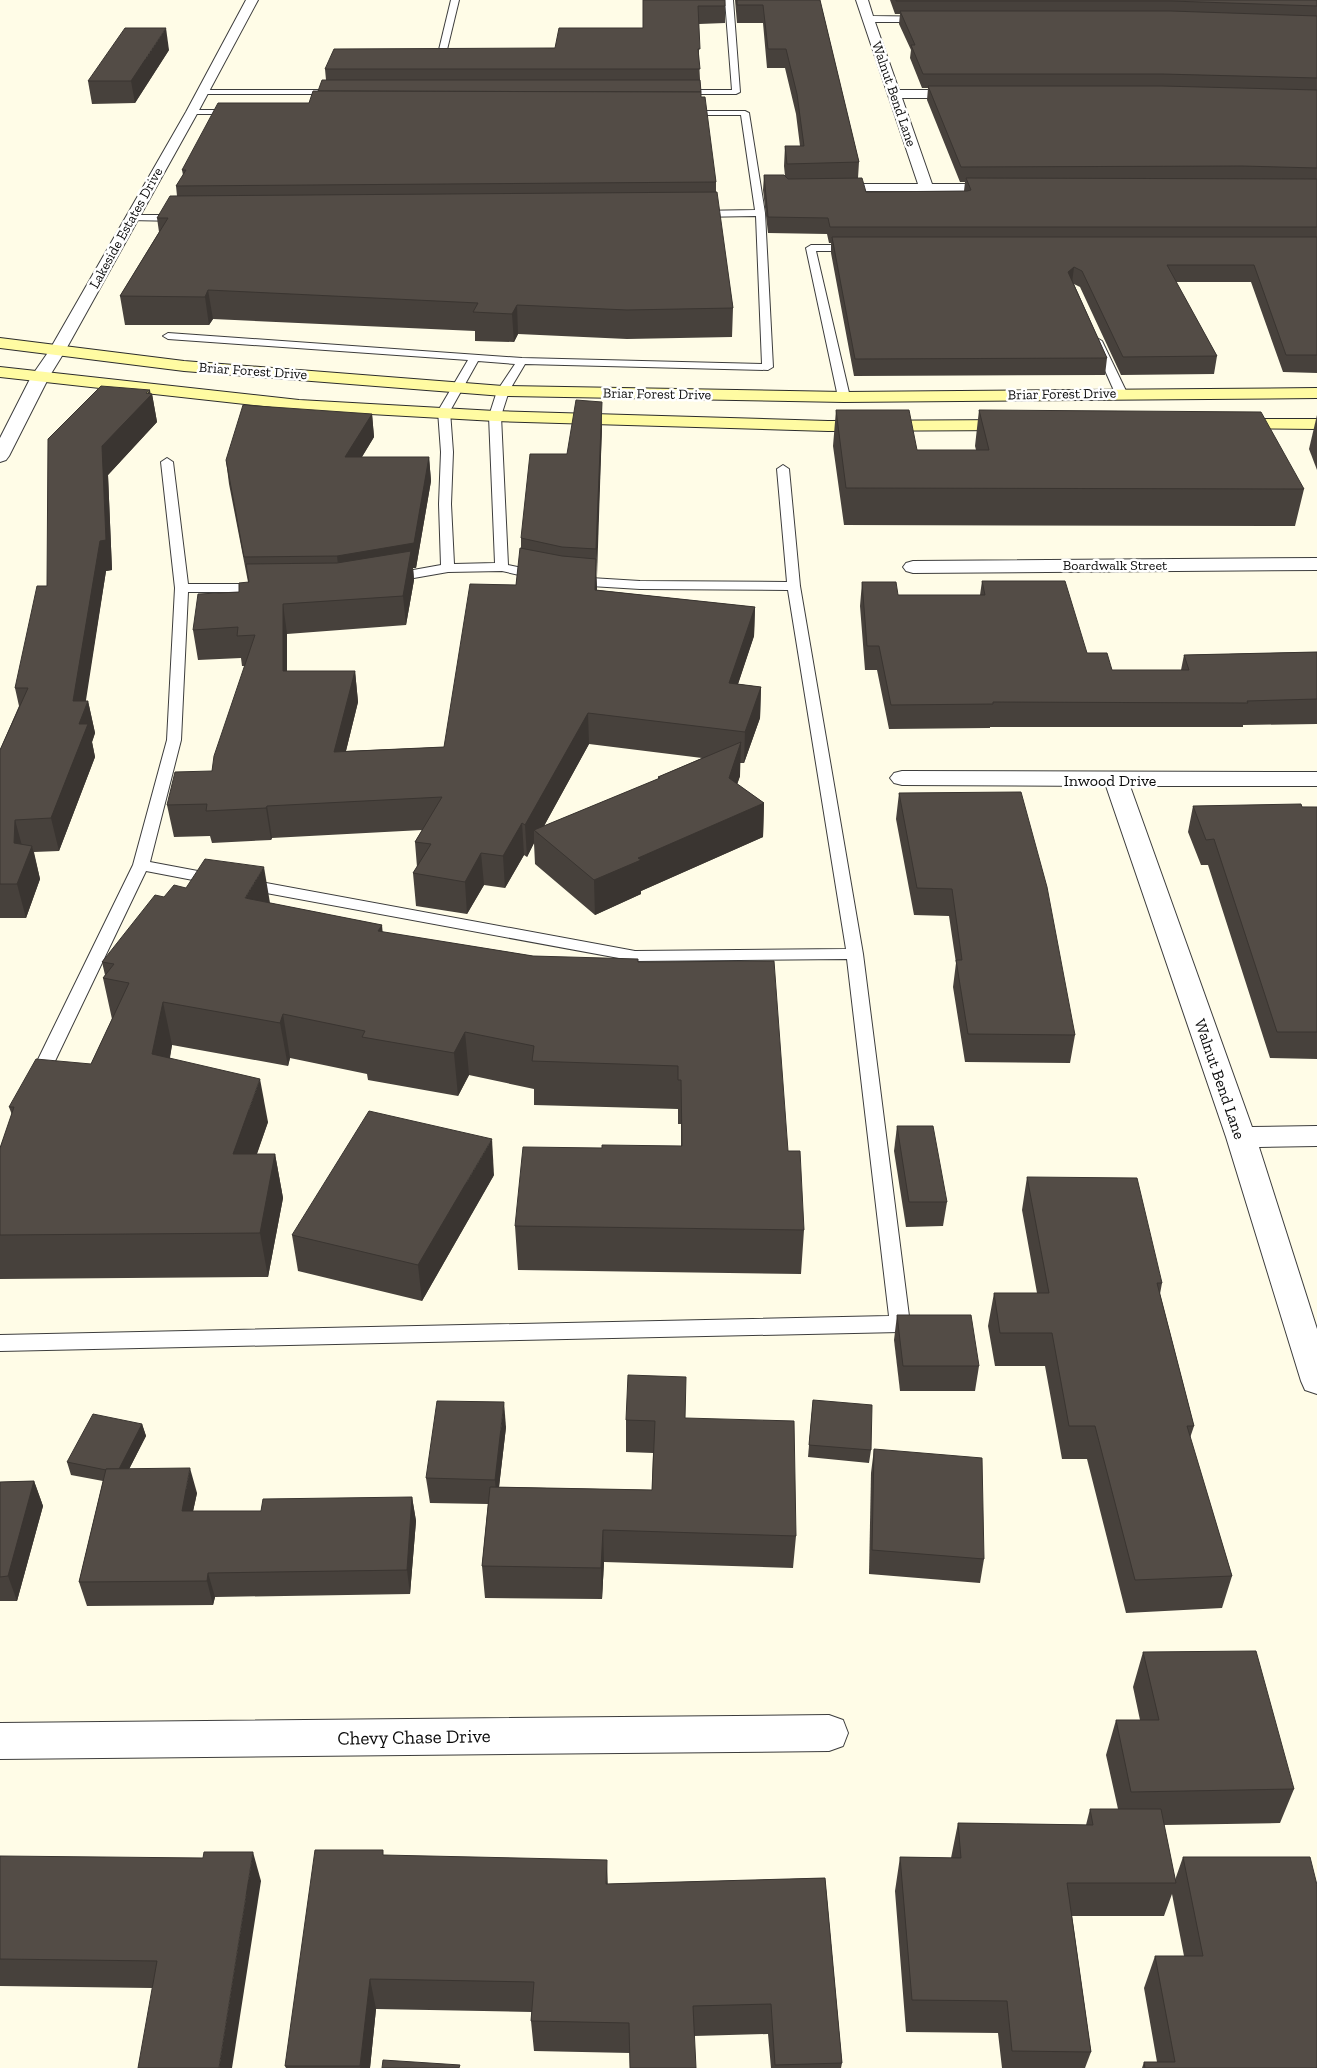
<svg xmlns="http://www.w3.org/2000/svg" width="1317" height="2068" font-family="'Zilla Slab',serif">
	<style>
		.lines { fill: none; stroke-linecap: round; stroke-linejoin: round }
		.lane-casing { stroke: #3d3d3d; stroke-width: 2 }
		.street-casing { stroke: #3d3d3d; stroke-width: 2 }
		.secondary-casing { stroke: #2c2c2c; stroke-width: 2 }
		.lane { fill: #fff; fill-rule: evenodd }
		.street { fill: #fff; fill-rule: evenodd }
		.secondary { fill: #fffba2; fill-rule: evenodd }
		.wall { fill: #47413c; fill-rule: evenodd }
		.shaded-wall { fill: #3a3531 }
		.building { fill: #534c46; stroke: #3a3531 }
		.labels { text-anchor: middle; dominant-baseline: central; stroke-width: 5; stroke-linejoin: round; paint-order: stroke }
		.far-street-label { font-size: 14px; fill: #0a0a0a; stroke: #fff }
		.street-label { font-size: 16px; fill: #0a0a0a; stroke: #fff }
		.near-street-label { font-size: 19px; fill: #0a0a0a; stroke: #fff }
	</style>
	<rect width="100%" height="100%" fill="#fffce7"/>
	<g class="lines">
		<g class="lane-casing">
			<g id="lane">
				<path d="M451,0H459L445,58L441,60L437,58Z"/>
				<path d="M725,0H733L740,92L736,94H676V90H732Z"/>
				<path d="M199,90H335L339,92L335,94H202L198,92Z"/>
				<path d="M189,110H237L241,112L237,114H189Z"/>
				<path d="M680,111H745L749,113L765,213L773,367L768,370L525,364L509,391L501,416L508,565L546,573L547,576L546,579L541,580L502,571L448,572L391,582L385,578L391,574L441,565L439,504L441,452L438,411L468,360L168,339L163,336L168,333L522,358L762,364L756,216L696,217L691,214L696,211L755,210L741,115H680ZM478,361L515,364L497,391L489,416L495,563L454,564L451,504L453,452L450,411Z"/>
				<path d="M131,215H181L186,218L181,221L128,220V216Z"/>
				<path d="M811,245H855L860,248L855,251H816L850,397L844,400L838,397L806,248Z"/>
				<path d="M1097,338L1102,341L1127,393L1125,395H1117L1115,393L1092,341Z"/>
				<path d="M167,458L173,462L188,584H261L268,588L261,592H188L181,740L150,862L219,875L225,877L227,880L225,883L219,885L146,871L45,1082L42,1086L36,1088L30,1086L27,1082L133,865L167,740L175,588L161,462Z"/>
				<path d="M783,465L789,469L800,586L863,954L910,1324L907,1330L900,1332L0,1351V1335L889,1316L847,959L635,961L244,889L238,887L236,884L238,881L244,879L635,951L846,949L788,590L640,589L574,585L568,581L574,577L640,581L787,582L777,469Z"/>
			</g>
		</g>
		<g class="street-casing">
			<g id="street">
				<path d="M246,0H258L198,112L65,351L49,377L9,456L6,460L0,462V438L31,377L49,351L186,112Z"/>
				<path d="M856,0H868L873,16L942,17L944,19L938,22H875L899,90H966L972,94L966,98H902L932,184H1003L1008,185L1010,188L1008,191H824L822,188L824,185L829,184H918Z"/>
				<path d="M1317,558V570L913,573L906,571L903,567L906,563L913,561Z"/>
				<path d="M902,771L1317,772V786H1130L1252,1127L1317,1126V1146L1259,1147L1317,1329V1394L1305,1390L1301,1381L1226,1137L1106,786L902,785L894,783L890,778L894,773Z"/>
				<path d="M829,1715L843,1720L848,1733L843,1746L829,1751L0,1759V1723Z"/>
			</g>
		</g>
		<g class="secondary-casing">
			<g id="secondary">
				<path d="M0,338L184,361L503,386L844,392L1317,388V398L844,402L503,396L184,371L0,348Z"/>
				<path d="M0,367L299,400L495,411L828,421L1014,420L1020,421L1023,425L1020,429L1014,430L828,431L495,421L299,410L0,377Z"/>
				<path d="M1229,419H1317V429L1223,428L1220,424L1223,420Z"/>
			</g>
		</g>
		<use href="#lane" class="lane"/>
		<use href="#street" class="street"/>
		<use href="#secondary" class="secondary"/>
	</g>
	<g class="wall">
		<path d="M643,0L725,6V23L699,24V61L701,97L716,182V192L733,308L732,337L627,339L518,334L514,342L475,341V331L213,319L209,325H125L120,296L159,232L157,218L177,196L176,186L183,175L182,170L309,103L326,80L325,69L555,48L643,28Z"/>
		<path d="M735,0H820L859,162L858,178L866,192L964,191L965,182H960L927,100L928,88H922L910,58L911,50L899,24L900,14H895L890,0H1317V373L1283,372L1251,282H1176L1217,356L1214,374L1121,375L1080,287L1074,284L1107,358L1105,375L854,376L831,253V243H829L827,234L768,233L763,190L764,175L785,176L784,166L785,146H800L796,114L785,68H767L763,23H737Z"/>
		<path d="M169,50L135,103L92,104L88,81Z"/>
		<path d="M150,390V394H152L157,422L108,475L112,570L106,571L85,701H88L95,733L92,742L95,757L59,851L34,852L40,879L26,918H0V750L19,706L15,688L47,586Z"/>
		<path d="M836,410L917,450H976L975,446L979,410L1304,489L1295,526L844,525L833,446Z"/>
		<path d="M372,414L374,437L362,457H429L431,481L416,568H413L414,580L406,625L287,634V671H355L358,702L346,751L444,747L516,585L521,548V538L567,454L602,427L596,576L597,590L755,607L754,636L738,684L761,687L760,718L744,763H740V776L737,784L764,803L763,837L641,891V894L595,915L535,864L534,843L527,857L524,855L505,888L484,885L467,914L416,906L413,873L417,867L415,842L422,830L272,838L271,840L212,843L210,836L174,837L167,805L212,771L245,666H242L241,658L198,660L193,630L239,592L248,582L229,484L226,460ZM589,744L702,758L658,777V779L544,826Z"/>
		<path d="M1317,415V470L1309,449Z"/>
		<path d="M982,581L1112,670H1181L1184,655L1317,652V724L1243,725V727H990V728L889,729L877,670H865L860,606L862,582L898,595H980Z"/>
		<path d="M899,793L1075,1035L1070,1063L965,1062L953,987L956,963L949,916L914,915L896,819Z"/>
		<path d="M1193,806L1317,807V1059L1270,1058L1208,865H1201L1188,832Z"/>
		<path d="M164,897L270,903L382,925V932L533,956L638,962L788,1151L804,1230L801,1274L518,1270L515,1226L602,1148L681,1146V1124H678V1109L534,1105V1089L469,1075L458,1096L368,1080L367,1074L290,1058L288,1066L172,1045L170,1058L268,1122L257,1154H275L283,1198L268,1277L0,1279V1148L12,1115L9,1107L91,1064L112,1019L103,978L105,975L102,962Z"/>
		<path d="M897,1126L947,1202L943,1226L906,1227L894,1151Z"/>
		<path d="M494,1175L422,1301L298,1271L292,1235Z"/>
		<path d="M1027,1177L1162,1283L1160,1294L1194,1426L1190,1438L1232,1576L1222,1608L1126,1613L1087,1459H1062L1045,1366H995L988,1326L994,1293H1037L1022,1210Z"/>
		<path d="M897,1315L979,1366L975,1391H900L894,1340Z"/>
		<path d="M813,1400L871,1450L869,1463L808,1457Z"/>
		<path d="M686,1418L796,1536L793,1568L604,1562L602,1599L485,1598L482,1566L488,1504L430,1503L426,1478L506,1427L499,1487L652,1490L653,1453L626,1452V1420Z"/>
		<path d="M142,1424L146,1436L129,1469L197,1493L193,1511H261L412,1497L416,1521L410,1594L215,1597L213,1605L87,1606L79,1582L103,1481L71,1475L67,1462Z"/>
		<path d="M874,1449L984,1559L980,1583L869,1574L871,1473Z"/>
		<path d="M34,1481L43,1506L17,1601H0V1482Z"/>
		<path d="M1143,1652L1294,1789L1280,1823L1164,1825L1175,1880L1183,1857L1317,2068H1142L1144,2062H1157L1144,1988L1155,1956H1184L1172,1894L1164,1916H1072L1091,2052L1085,2068H1002L998,2033L906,2032L895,1891L900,1857L951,1858L958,1823L1086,1825L1090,1809H1118L1106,1755L1116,1720H1140L1133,1687Z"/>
		<path d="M384,1855L608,1884L825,1878L842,2063L841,2068H771L768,2034L694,2036L630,2053L534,2051L531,2021L532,2012L376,2009L370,2068H286L285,2066Z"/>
		<path d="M0,1856L261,1881L152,1988L0,1986Z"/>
	</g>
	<g class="shaded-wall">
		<path d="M166,28L169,50L135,103L131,81Z"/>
		<path d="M1074,267L1072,283L1068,272Z"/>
		<path d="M208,290L213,319L209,325L205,297Z"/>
		<path d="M517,305L518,334L514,342L512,314Z"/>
		<path d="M150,390L151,396L152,394L157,422L108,475L112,570L106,571L84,713L88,701L95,733L92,742L95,757L59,851L51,818L102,446Z"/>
		<path d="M602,402V427L597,576L596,549Z"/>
		<path d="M372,414L374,437L347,481L345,457Z"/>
		<path d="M429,457L431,481L416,568H413L414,580L406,625L403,596L340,581L337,556Z"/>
		<path d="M596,559L597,588L596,620L595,590Z"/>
		<path d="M283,604L287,634V701L283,671Z"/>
		<path d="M755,607L754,636L728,714L729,683Z"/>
		<path d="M355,671L358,702L338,783L334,752Z"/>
		<path d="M761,687L760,718L744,763L745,732Z"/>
		<path d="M588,713L589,744L539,835L534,830V843L527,857L525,825Z"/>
		<path d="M741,742L740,776L728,811L729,778Z"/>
		<path d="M764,803L763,837L641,891V894L595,915L594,880L638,858Z"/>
		<path d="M267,806L272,838L271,840L266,808Z"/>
		<path d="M15,820L24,853L32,846L40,879L26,918L17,884L14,843Z"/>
		<path d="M522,823L524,855L505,888L503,856Z"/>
		<path d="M481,853L484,885L467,914L465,882Z"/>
		<path d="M264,867L271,909L245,898Z"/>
		<path d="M382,925L386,968L378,931Z"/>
		<path d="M163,1002L172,1045L162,1098L152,1054Z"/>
		<path d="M283,1014L290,1058L288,1066L280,1023Z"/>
		<path d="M465,1032L469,1075L458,1096L454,1053Z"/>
		<path d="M260,1079L268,1122L241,1198L233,1154Z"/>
		<path d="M492,1139L494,1175L422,1301L418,1265Z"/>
		<path d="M275,1154L283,1198L268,1277L260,1233Z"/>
		<path d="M504,1402L506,1427L497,1504L495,1480Z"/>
		<path d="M142,1424L146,1436L121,1485L117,1472Z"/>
		<path d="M190,1468L197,1493L188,1535L182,1511Z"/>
		<path d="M34,1481L43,1506L17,1601L8,1576Z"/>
		<path d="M412,1497L416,1521L410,1594L407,1570Z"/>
		<path d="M603,1530L604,1562L602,1599L601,1568Z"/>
		<path d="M208,1573L215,1597L213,1605L207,1581Z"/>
		<path d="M253,1852L261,1881L232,2068H219Z"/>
		<path d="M607,1860L608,1892L606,1884Z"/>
		<path d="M370,1979L376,2009L370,2068H360Z"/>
	</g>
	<g class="building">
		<path d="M643,0H725V6H698L700,49H698L700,69H325L334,49L555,48L559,28H643Z"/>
		<path d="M737,0H820L859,162L787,164L785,146H804L797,94L786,49H768L763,5H737Z"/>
		<path d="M896,0H1317V6L1171,1H896Z"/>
		<path d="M900,11H1171L1317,16V78L1162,74H923L911,45H915Z"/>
		<path d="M125,28H166L131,81H88Z"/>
		<path d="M322,80H700L701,92L318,91Z"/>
		<path d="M928,86H1162L1317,90V168L1242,166L961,167Z"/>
		<path d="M313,91L701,92V97H705L716,182L176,186L186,170H182L218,103H309Z"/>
		<path d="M764,175H784L788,179L862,178L866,192L967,191L971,190L966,178L1317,179V227H830L828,218L768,217Z"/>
		<path d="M717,192L733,308L627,310L517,305L512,314L473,312L478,303L208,290L205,297L120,296L168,218H157L170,196Z"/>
		<path d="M832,237H1317V355H1286L1254,265H1167L1217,356L1123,357L1082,271L1074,267L1068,272L1107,358L855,359Z"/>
		<path d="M101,386L150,390L146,393L152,394L102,446L106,540L100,541L73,701H88L79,724H88L51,818L15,820L14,843L32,846L17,884H0V750L28,688H15L37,586H47L48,439Z"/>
		<path d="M576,400L602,402L596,549L562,547L521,538L530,454H567Z"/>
		<path d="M243,405L372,414L345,457H429L414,543L337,556L244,557L226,460Z"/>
		<path d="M836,410H909L917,450H989L979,410L1261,412L1304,489L846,488Z"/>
		<path d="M520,548L562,556L596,559L595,590L755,607L729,683L761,687L745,732L588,713L525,825L522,823L503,856L481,853L465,882L413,873L431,844L415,842L442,797L267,806L266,808L206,811L207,804L167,805L175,772L212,771L214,756L255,635L237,636L238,627L193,630L198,594L239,592V583L249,582L246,564L337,563L411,551L403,596L283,604V671H355L334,752L444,747L470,584L516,585Z"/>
		<path d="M982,581H1065L1087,653H1107L1112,670H1189L1184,655L1317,652V699L1247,701L1248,703L993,702V704L891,705L879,646H867L862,582H896L898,595H985Z"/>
		<path d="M741,742L729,778L764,803L638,858L641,860L594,880L534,830L660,778L658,777Z"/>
		<path d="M1021,792L1047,887L1075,1035L968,1034L956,960H962L952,889L917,888L899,793Z"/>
		<path d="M1301,804L1302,807H1317V1032H1277L1214,839L1206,840L1193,806Z"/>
		<path d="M205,859L264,867L245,898L382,925L378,931L533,956L638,959V962L774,961L788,1151H800L804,1230L515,1226L523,1147L602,1148V1145L682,1146L681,1080H678V1066L532,1061L534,1046L465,1032L454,1053L362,1037L365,1031L283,1014L280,1023L163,1002L152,1054L260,1079L233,1154H275L260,1233L0,1235V1148L14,1107H9L36,1059L91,1064L129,983L103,978L114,964L102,962L155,895L164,897L174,885L186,888Z"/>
		<path d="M369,1111L492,1139L418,1265L292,1235Z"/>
		<path d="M897,1126H933L947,1202H909Z"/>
		<path d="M1027,1177L1137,1178L1162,1283H1157L1194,1426H1187L1232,1576L1135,1580L1095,1426H1069L1052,1333H1000L994,1293H1049Z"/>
		<path d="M897,1315H971L979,1366H903Z"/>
		<path d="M628,1375L686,1377L685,1418L794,1421L796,1536L603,1530L601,1568L482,1566L490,1487L652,1490L655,1421L626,1420Z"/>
		<path d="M813,1400L872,1405L871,1450L809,1445Z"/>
		<path d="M437,1401L504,1402L495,1480L426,1478Z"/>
		<path d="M93,1414L142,1424L119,1469H106V1470L67,1462Z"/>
		<path d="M874,1449L982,1458L984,1559L872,1550Z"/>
		<path d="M190,1468L182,1511H261L263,1499L412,1497L407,1570L208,1573L207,1581L79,1582L106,1469Z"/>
		<path d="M34,1481L8,1576L0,1577V1482Z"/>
		<path d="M1256,1651L1294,1789L1131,1792L1116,1720H1159L1143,1652Z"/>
		<path d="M1090,1809H1161L1176,1883H1067L1091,2052L1012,2051L1007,2001L912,2000L900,1857L961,1858L958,1823L1093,1825Z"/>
		<path d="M315,1850H383V1855L607,1860L606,1884L825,1878L842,2063L775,2065L771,2004L693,2006L696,2068H630L629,2023L531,2021L534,1982L370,1979L360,2066H285Z"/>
		<path d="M204,1852H253L219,2068H138L157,1961L0,1959V1856L203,1858Z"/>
		<path d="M1183,1857H1310L1317,1885V2068H1145L1144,2062H1175L1155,1956H1203Z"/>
		<path d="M383,2060L460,2065L459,2068H382Z"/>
	</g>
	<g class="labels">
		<g class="far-street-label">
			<text transform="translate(894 94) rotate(71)">Walnut Bend Lane</text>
			<text transform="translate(126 228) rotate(-61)">Lakeside Estates Drive</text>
			<text transform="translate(253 371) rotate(4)">Briar Forest Drive</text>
			<text transform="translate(657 394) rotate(1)">Briar Forest Drive</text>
			<text transform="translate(1062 394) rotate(-1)">Briar Forest Drive</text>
			<text x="1115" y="565">Boardwalk Street</text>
		</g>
		<g class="street-label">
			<text x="1110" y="780">Inwood Drive</text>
			<text transform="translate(1220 1079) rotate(71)">Walnut Bend Lane</text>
		</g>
		<g class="near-street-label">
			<text transform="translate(414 1737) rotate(-1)">Chevy Chase Drive</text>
		</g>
	</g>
</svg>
